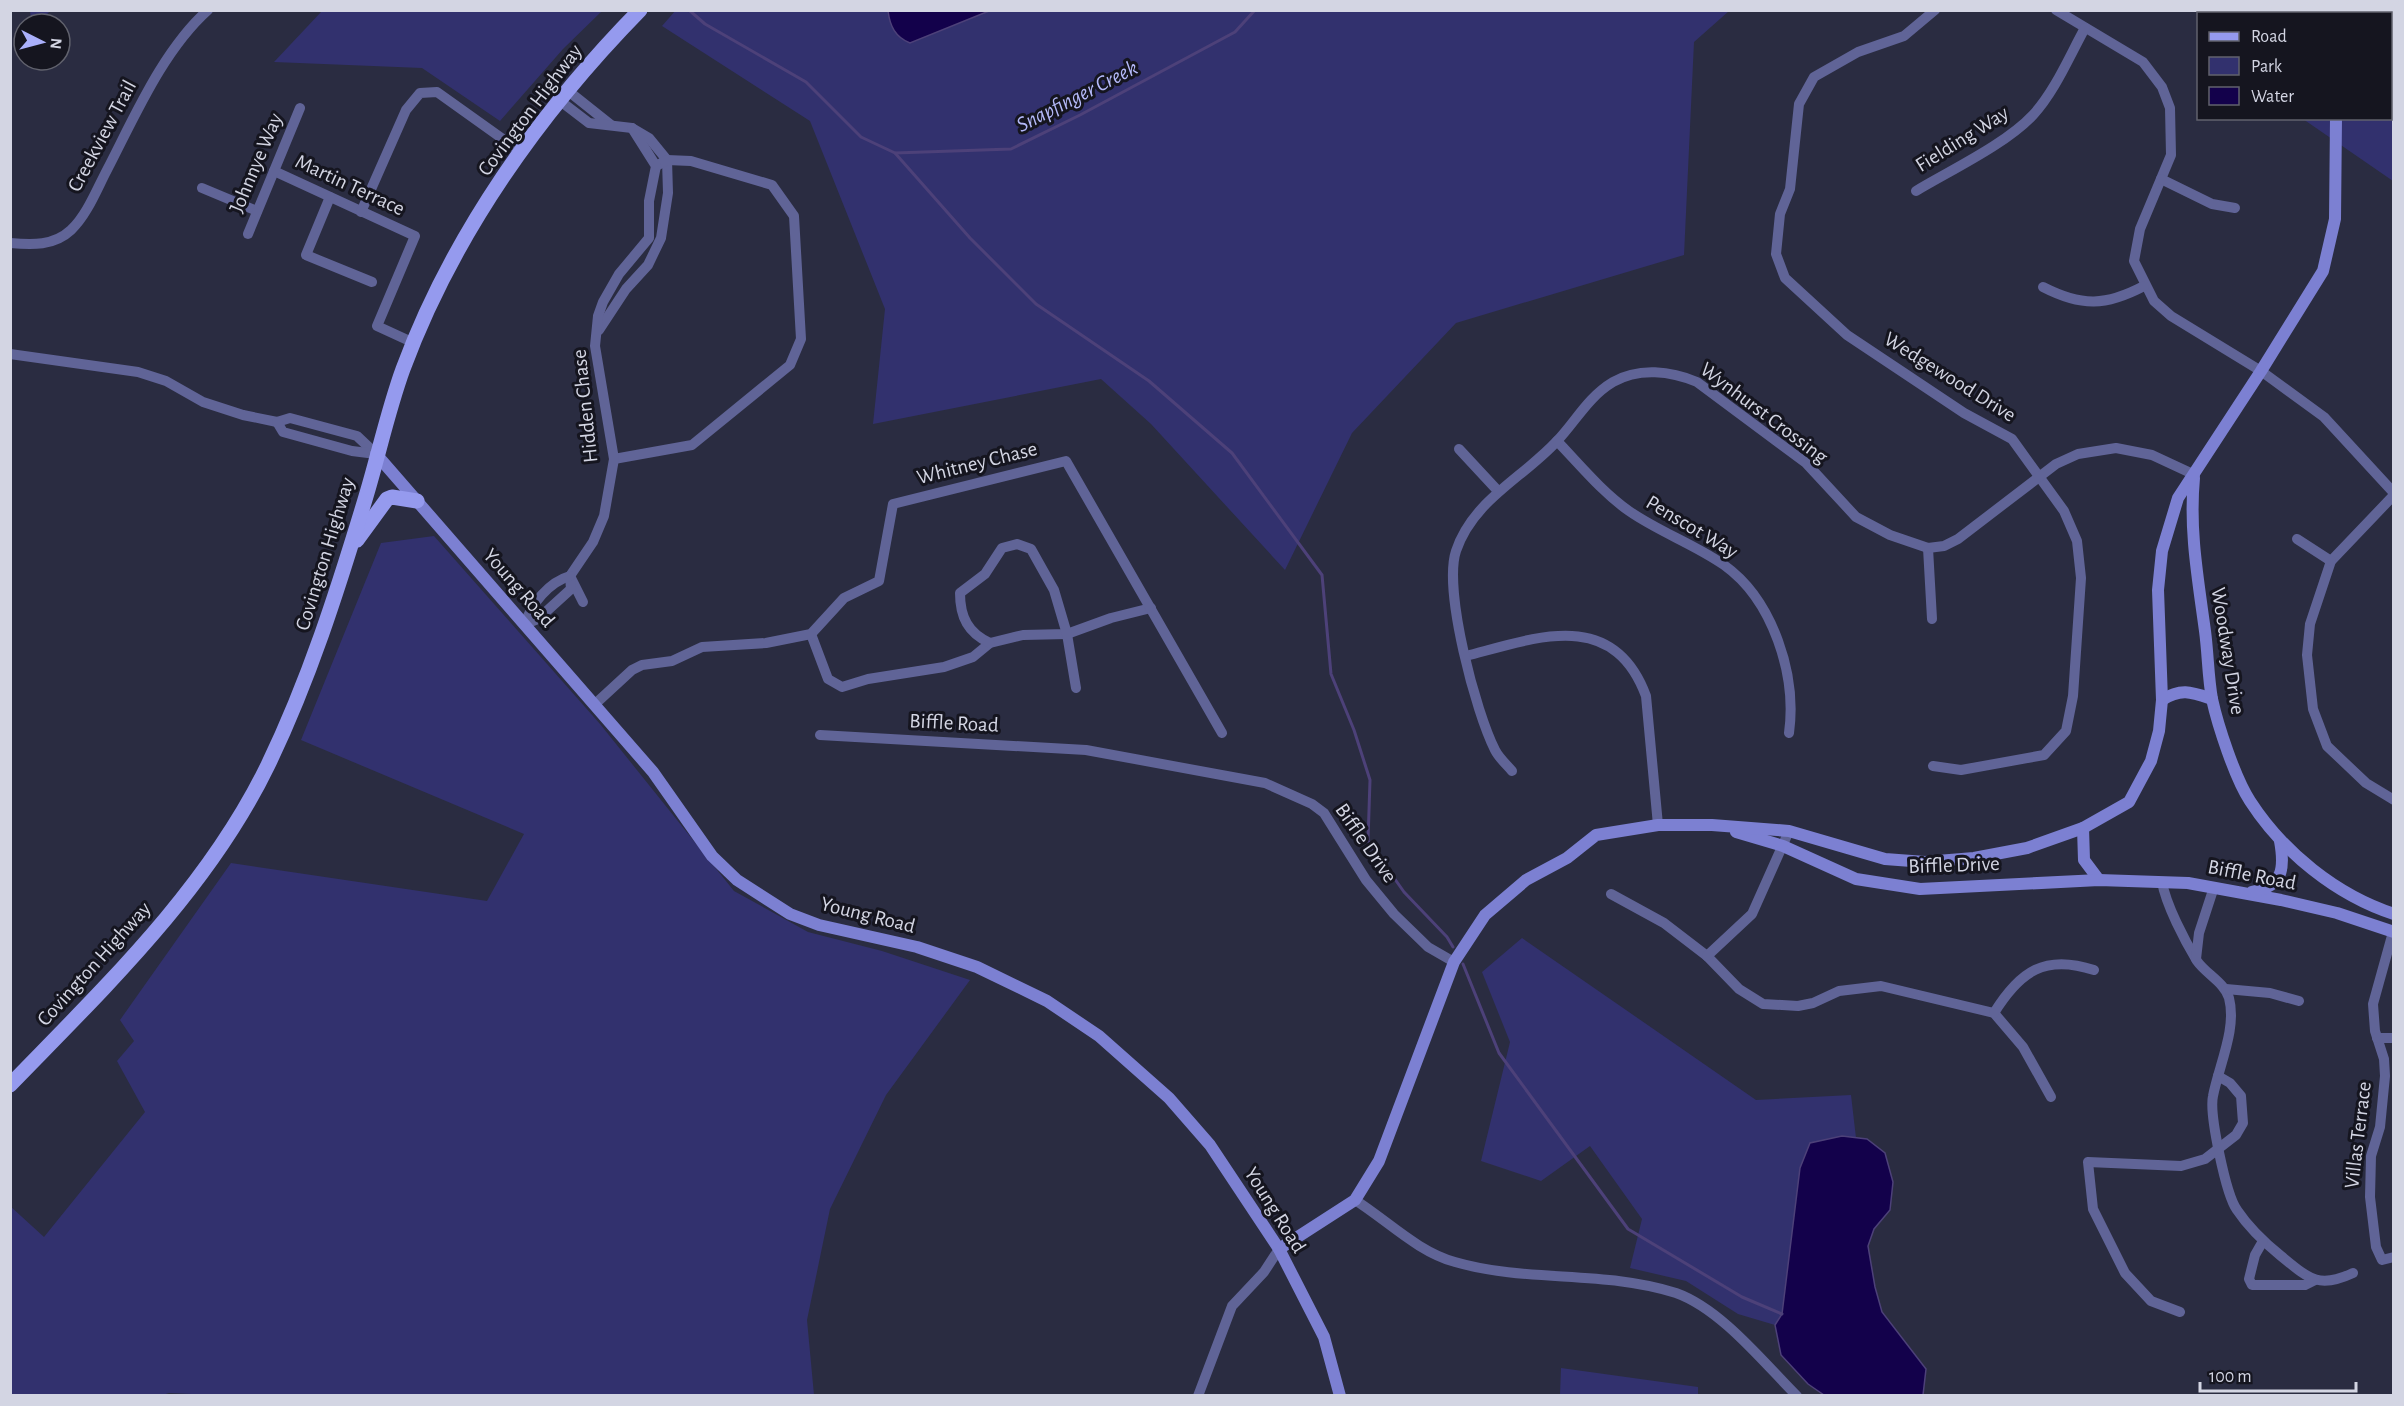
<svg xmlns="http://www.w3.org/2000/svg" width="2404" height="1406" font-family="'Alegreya Sans',sans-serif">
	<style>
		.green { fill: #32316e }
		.water { fill: #13014b; stroke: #4d4179; stroke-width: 1.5 }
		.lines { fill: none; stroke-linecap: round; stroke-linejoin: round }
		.stream { stroke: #4d4179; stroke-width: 3 }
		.street { stroke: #606497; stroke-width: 10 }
		.secondary { stroke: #7c80d2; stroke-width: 12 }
		.primary { stroke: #959aee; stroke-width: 15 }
		.labels { text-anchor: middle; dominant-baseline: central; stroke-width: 6; stroke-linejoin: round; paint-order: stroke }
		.street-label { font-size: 21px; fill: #d3d5e3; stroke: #15151f }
		.water-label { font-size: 22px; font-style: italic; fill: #b4b9f9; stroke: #15151f }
	</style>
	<rect width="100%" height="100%" fill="#2a2c41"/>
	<g class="green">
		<path d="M676,10L1729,11L1694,42L1684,255L1456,323L1352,433L1285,570L1151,424L1101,379L873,424L885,309L810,121L662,26Z"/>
		<path d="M30,11V10L50,11L38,24H32Z"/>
		<path d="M322,11V10L602,11L563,49L500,121L422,68L274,62Z"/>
		<path d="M2220,11H2393V181L2303,119L2390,118V14H2225Z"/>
		<path d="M434,536L600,724L734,891L808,932L882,951L970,980L886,1095L830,1209L807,1320L814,1395L236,1396L169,1393L159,1396L11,1395L10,1206L44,1237L145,1112L117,1061L134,1041L120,1020L231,863L487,901L524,834L301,740L381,543Z"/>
		<path d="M1522,938L1756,1100L1851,1095L1856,1138L1842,1136L1810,1144L1800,1168L1782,1314L1775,1325L1738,1314L1686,1281L1630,1268L1642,1219L1590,1146L1541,1181L1481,1161L1510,1042L1482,972Z"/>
		<path d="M1561,1368L1698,1387V1395H1560Z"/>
	</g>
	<g class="water">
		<path d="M888,11V10L989,11L910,43C895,37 890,26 888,11Z"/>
		<path d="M1842,1136L1867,1139L1885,1153L1893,1182L1890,1210L1874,1229L1868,1246L1875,1287L1882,1312L1926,1369L1923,1395H1824L1808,1384L1781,1355L1775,1325L1782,1314L1800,1168L1810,1143Z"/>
	</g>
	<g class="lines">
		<g class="stream">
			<path d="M689,10L705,24L806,82L861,137L895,153L1011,149L1080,115L1235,32L1255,10"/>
			<path d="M895,153L970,238L1036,304L1149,381L1232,453L1322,575L1331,674L1354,730L1370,780L1368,841L1404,892L1447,937L1453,947"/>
			<path d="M1463,964L1499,1053L1628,1229L1742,1297L1782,1314"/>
		</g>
		<g class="street">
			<path d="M2056,10L2143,62L2162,87L2170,108L2171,155L2140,229L2134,261L2154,301L2171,316L2261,371L2324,417L2394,493"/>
			<path d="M567,90L611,125"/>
			<path d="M559,100L589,123L632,128L649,138L667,160L668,193L661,238L648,265L626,289L599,330"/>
			<path d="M274,171L415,236L377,326L414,343"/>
			<path d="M2161,179L2212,204L2235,208"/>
			<path d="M202,188L257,211"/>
			<path d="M1916,191C1951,170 2006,144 2033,115C2055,91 2069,57 2085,28"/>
			<path d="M330,197L306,255L372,282"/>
			<path d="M361,212L406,110L420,93L437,92L521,152"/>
			<path d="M248,234L300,108"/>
			<path d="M10,243C32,245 54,246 71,230C87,215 97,189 107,170C134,118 163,50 208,10"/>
			<path d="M2043,287C2082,307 2106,306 2144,286"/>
			<path d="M10,354L138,372L166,381L203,402L243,415L277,422L290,418L357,436L376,454"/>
			<path d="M277,422L283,432L352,451L376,454"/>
			<path d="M1557,441C1580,465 1602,492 1629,511C1659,532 1694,544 1724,565C1773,600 1797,675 1789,733"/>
			<path d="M1459,449L1498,491"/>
			<path d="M614,459L692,445L790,365L801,339L794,216L772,185L691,161L667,160L656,166"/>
			<path d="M2394,495L2331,561L2310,624L2307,655L2313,709L2327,746L2366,783L2394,800"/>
			<path d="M2297,539L2331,561"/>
			<path d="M1928,548L1932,619"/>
			<path d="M571,578L583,602"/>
			<path d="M525,624L538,619L571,589L570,576L593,542L604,516L614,459L595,346L598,316L603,302L619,274L649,238V201L656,166L632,128"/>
			<path d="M525,624C531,604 549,582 570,576"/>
			<path d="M811,634L828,679L842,687L868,679L944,667L973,657L990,643L1023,635L1067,634L1111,618L1151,608"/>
			<path d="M990,643C968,633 960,617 960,593L985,574L1002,548L1017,544L1031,549L1054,590L1067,634L1076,688"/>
			<path d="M1466,656C1535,638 1613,607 1646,696L1658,825"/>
			<path d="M594,705L632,670L642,665L672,661L702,647L766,643L811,634L844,598L879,581L893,504L1066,461L1222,733"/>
			<path d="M820,735L1086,750L1265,783L1312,804L1324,813L1366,880L1394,914L1428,947L1454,962"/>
			<path d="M1933,766L1961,770L2044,755L2066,731L2073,696L2081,578L2077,541L2064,511L2012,439L1964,413L1847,335L1785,278L1776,254L1780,214L1790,189L1799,104L1814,77L1858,52L1904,36L1935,10"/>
			<path d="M1512,771C1507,765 1499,758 1495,750C1476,713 1443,590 1456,551C1473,500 1523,478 1557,441C1576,421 1588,397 1613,382C1639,367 1671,371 1697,382L1806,463L1856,517L1890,535L1928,548L1944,546L1958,539L2056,464L2078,454L2116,448L2152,455L2195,475"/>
			<path d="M2162,882C2166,905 2185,941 2197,961C2206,974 2225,983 2229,998C2237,1029 2219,1065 2213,1096C2209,1114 2226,1195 2237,1210C2249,1228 2265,1243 2281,1256C2309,1279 2319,1289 2353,1273"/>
			<path d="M1611,894L1664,923L1707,956L1739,989L1763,1004L1798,1006L1813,1003L1839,991L1881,986L1994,1013L2023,1047L2051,1097"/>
			<path d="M2393,932L2373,1004L2375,1031L2384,1059L2385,1076L2380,1127L2371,1156L2370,1197L2376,1247L2382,1260L2394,1257"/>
			<path d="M1707,956L1752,914L1789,831"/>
			<path d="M2196,959L2199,933L2214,887"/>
			<path d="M2226,989L2270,993L2299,1001"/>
			<path d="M1994,1013C2020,971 2045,954 2094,970"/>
			<path d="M2377,1038H2394"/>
			<path d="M1355,1200C1388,1221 1418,1252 1455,1262C1527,1283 1605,1270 1676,1293C1721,1309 1763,1362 1797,1396"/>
			<path d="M2263,1241L2255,1255L2249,1279L2252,1285H2305L2315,1280"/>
			<path d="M2180,1312L2151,1301L2125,1273L2093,1209L2088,1162L2181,1166L2205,1159L2236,1135L2243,1123L2241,1096L2230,1083L2218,1076"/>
			<path d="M1198,1396L1232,1306L1264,1272L1279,1249"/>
		</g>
		<g class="secondary">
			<path d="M2349,14V10"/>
			<path d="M376,454L653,772L712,856L737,880L790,914L819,925L917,947L977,967L1047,1001L1099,1036L1169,1098L1210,1145L1279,1249L1324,1337L1340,1396"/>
			<path d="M2194,478C2189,530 2198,579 2205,631C2208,653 2208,677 2212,699C2218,726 2235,778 2250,801C2283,852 2336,895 2394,914"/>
			<path d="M2162,700C2181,688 2191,692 2212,699"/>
			<path d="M2083,828L2084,860L2099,880"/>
			<path d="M1736,832L1783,846L1856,879L1920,889L2099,880L2188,883L2281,900L2337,913L2394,932"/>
			<path d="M2252,892C2283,886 2285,869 2280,841"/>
			<path d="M1279,1249L1355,1200L1379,1161L1454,962L1485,915L1526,880L1567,858L1596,835L1658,825H1712L1789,831L1885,859L1925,862L1974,858L2027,848L2083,828L2129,802L2151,761L2159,731L2162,700L2158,590L2162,551L2178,498L2261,371L2323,271L2335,219L2336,118"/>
		</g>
		<g class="primary">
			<path d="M357,540L387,499L392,497L417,501"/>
			<path d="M10,1085C105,987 208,889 268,765C309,680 337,592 364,503C378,458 387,413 403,369C453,234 540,112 640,10"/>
		</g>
	</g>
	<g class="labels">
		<g class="street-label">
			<text transform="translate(530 110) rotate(-53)">Covington Highway</text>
			<text transform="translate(102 136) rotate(-62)">Creekview Trail</text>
			<text transform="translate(1962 139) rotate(-32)">Fielding Way</text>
			<text transform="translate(256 163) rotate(-67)">Johnnye Way</text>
			<text transform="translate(350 185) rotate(25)">Martin Terrace</text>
			<text transform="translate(1950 377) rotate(32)">Wedgewood Drive</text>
			<text transform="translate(585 406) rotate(-96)">Hidden Chase</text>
			<text transform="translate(1764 413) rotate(37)">Wynhurst Crossing</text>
			<text transform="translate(977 463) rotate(-14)">Whitney Chase</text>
			<text transform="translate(1692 527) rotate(31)">Penscot Way</text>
			<text transform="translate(325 554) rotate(-73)">Covington Highway</text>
			<text transform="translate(519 588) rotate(49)">Young Road</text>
			<text transform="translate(2228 651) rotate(81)">Woodway Drive</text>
			<text transform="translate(954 723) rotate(3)">Biffle Road</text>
			<text transform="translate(1366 843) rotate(55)">Biffle Drive</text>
			<text transform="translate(1954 865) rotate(-2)">Biffle Drive</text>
			<text transform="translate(2252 875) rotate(11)">Biffle Road</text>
			<text transform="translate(868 915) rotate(14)">Young Road</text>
			<text transform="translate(94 964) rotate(-48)">Covington Highway</text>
			<text transform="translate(2358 1135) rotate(-83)">Villas Terrace</text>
			<text transform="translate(1275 1210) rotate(58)">Young Road</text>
		</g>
		<g class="water-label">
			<text transform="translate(1077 96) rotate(-27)">Snapfinger Creek</text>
		</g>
	</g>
	<rect width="2404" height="1406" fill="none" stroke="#d3d5e3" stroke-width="24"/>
	<rect x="2197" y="12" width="195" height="108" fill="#15151f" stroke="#61626d" stroke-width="1.5"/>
	<rect x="2209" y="32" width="30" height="9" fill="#959aee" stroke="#61626d" stroke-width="1.5"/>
	<text x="2251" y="42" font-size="18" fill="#d3d5e3">Road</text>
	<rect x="2209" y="57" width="30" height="18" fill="#32316e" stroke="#61626d" stroke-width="1.5"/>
	<text x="2251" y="72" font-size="18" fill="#d3d5e3">Park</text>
	<rect x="2209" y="87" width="30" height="18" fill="#13014b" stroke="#61626d" stroke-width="1.5"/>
	<text x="2251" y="102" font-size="18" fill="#d3d5e3">Water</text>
	<g transform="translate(42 42) rotate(96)"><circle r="28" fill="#15151f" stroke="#61626d" stroke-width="1.5"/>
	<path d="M0-4.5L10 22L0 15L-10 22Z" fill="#aab0fb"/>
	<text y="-9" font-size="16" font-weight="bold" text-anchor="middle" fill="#d3d5e3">N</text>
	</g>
	<path d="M2200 1382v9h156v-9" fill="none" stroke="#d3d5e3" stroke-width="3"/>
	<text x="2209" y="1382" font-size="18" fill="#d3d5e3" stroke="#15151f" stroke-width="4.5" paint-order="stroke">100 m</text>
</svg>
